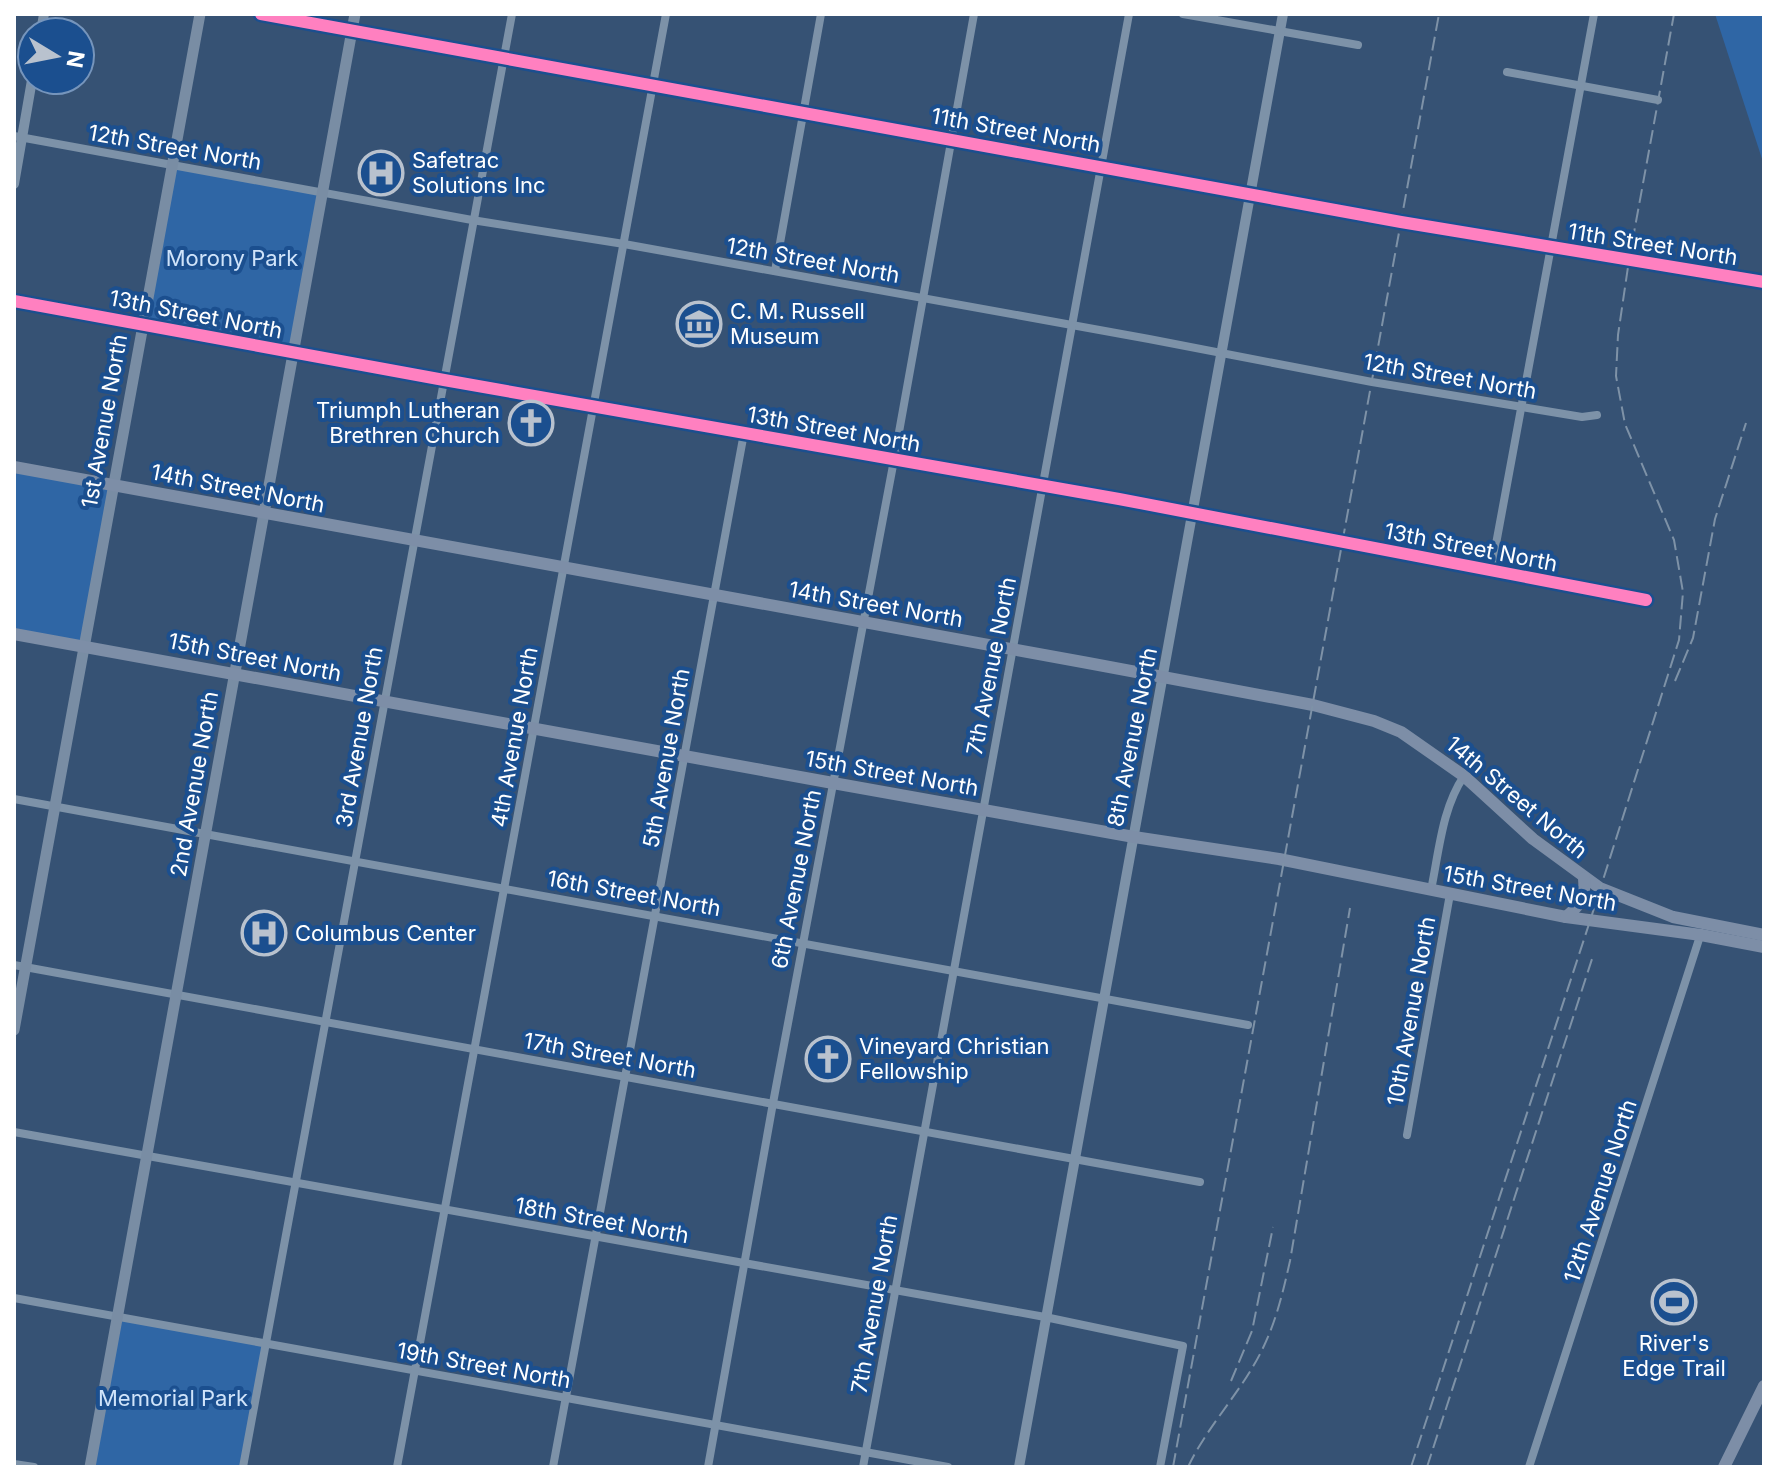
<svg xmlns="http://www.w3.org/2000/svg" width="1778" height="1481" font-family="Inter,sans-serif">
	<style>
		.green { fill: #2f66a5 }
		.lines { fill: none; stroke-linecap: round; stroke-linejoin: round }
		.minor { stroke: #7d92a8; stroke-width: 8 }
		.tertiary { stroke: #7d92a8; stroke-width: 10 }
		.secondary { stroke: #798da4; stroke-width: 11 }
		.primary { stroke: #7d8ea7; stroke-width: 12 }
		.rail { stroke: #7e92a7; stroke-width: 2; stroke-dasharray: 14 6; stroke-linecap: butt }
		.cycleway-casing { stroke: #1b4f8f; stroke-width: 17 }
		.cycleway { stroke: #ff80c0; stroke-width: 12 }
		.labels { text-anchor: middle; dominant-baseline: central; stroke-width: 8; stroke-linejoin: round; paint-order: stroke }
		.street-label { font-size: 22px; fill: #fff; stroke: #1b4f8f }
		.poi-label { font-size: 22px; fill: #fff; stroke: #1b4f8f; text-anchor: start }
		.park-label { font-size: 22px; fill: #cfe3fa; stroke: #1b4f8f }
	</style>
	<rect width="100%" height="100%" fill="#365274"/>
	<g class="green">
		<path d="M1715,14H1764V165Z"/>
		<path d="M173,164L322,191L293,352L141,324Z"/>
		<path d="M14,467L112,485L84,646L14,634Z"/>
		<path d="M117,1316L265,1343L243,1467H90Z"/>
	</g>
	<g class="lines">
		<g class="minor">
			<path d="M261,14L1401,222L1764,282"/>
			<path d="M1183,14L1358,45"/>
			<path d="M1507,72L1658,100"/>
			<path d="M14,136L472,220L624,244L1149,339L1372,382L1582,417L1597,415"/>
			<path d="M775,271L821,14"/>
			<path d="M14,301L444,380L1119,499L1646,600"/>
			<path d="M1491,571L1594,14"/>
			<path d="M14,799L1248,1025"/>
			<path d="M1431,890C1439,852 1442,808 1464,776"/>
			<path d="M14,965L1200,1182"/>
			<path d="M14,1132L1045,1317L1183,1346L1160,1467"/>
			<path d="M1407,1135L1450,894"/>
			<path d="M14,1298L948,1467"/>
			<path d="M14,1464L34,1467"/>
			<path d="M243,1467L512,14"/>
			<path d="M397,1467L666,14"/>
			<path d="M553,1467L744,433"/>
			<path d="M708,1467L773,1103L894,460L974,14"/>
			<path d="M863,1467L1129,14"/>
			<path d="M1529,1467L1701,933"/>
		</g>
		<g class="tertiary">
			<path d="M41,32L44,14"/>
			<path d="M14,184L32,80"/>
			<path d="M1019,1467L1283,14"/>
		</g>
		<g class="secondary">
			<path d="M14,1030L200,14"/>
			<path d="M90,1467L355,14"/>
		</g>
		<g class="primary">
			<path d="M14,467L1088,663L1313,705L1374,721L1401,732L1464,776L1533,839L1600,888L1673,917L1764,935"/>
			<path d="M14,634L833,783L1134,837L1279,859L1566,917L1701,935L1764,947"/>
			<path d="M1566,917C1581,904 1586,898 1584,878"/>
			<path d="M1724,1467L1764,1386"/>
		</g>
		<g class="rail">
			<path d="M1675,681L1693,638L1715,519L1746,423"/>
			<path d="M1231,1381L1252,1331L1273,1227"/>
			<path d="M1173,1467L1439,14"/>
			<path d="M1188,1467C1208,1425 1242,1391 1262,1350C1276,1322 1283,1292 1290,1261L1350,908"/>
			<path d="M1411,1467L1590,921L1679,640L1683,592L1674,540L1625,424L1616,376L1618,335L1629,260L1674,14"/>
			<path d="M1427,1467L1592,959"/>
		</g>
		<g class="cycleway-casing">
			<g id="cycleway">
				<path d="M261,14L1401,222L1764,282"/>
				<path d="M14,301L444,380L1119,499L1646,600"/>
			</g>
		</g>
		<use href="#cycleway" class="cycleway"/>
	</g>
	<defs>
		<g id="hospital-ring" transform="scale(2.3)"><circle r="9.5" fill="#1b4f8f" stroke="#b9c2ce" stroke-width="1.5"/><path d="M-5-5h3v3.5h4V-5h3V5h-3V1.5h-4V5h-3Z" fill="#b9c2ce"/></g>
		<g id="museum-ring" transform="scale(2.3)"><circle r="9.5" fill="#1b4f8f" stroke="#b9c2ce" stroke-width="1.5"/><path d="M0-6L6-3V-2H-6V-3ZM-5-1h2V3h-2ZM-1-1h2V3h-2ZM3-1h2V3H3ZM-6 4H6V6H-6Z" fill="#b9c2ce"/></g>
		<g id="church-ring" transform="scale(2.3)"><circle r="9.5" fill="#1b4f8f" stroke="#b9c2ce" stroke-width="1.5"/><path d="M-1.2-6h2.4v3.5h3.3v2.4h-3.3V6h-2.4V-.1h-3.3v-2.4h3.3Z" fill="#b9c2ce"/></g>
		<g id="stadium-ring" transform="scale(2.3)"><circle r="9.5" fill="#1b4f8f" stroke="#b9c2ce" stroke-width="1.5"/><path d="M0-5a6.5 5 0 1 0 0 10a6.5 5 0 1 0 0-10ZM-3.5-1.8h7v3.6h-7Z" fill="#b9c2ce"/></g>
	</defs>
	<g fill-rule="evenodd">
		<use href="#hospital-ring" x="381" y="173"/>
		<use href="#museum-ring" x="699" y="324"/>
		<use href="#church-ring" x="531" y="423"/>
		<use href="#hospital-ring" x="264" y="933"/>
		<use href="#church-ring" x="828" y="1059"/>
		<use href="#stadium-ring" x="1674" y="1302"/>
	</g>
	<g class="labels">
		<g class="street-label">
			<text transform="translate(1016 130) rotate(10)">11th Street North</text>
			<text transform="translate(175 147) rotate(10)">12th Street North</text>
			<text transform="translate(1653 244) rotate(9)">11th Street North</text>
			<text transform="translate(813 260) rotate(10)">12th Street North</text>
			<text transform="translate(196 314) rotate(11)">13th Street North</text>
			<text transform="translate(1450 376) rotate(10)">12th Street North</text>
			<text transform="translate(104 421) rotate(-80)">1st Avenue North</text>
			<text transform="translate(834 429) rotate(10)">13th Street North</text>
			<text transform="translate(238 488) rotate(11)">14th Street North</text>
			<text transform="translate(1471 547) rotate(11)">13th Street North</text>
			<text transform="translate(876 604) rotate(10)">14th Street North</text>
			<text transform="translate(255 657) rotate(11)">15th Street North</text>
			<text transform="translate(991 666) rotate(-79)">7th Avenue North</text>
			<text transform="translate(359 737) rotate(-80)">3rd Avenue North</text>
			<text transform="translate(514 737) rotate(-80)">4th Avenue North</text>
			<text transform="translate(1132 737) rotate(-79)">8th Avenue North</text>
			<text transform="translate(666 758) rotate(-80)">5th Avenue North</text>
			<text transform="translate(892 773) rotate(10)">15th Street North</text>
			<text transform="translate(194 784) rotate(-80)">2nd Avenue North</text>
			<text transform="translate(1517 797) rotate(40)">14th Street North</text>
			<text transform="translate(796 879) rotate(-79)">6th Avenue North</text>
			<text transform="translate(1530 888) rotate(10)">15th Street North</text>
			<text transform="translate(634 893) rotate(10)">16th Street North</text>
			<text transform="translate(1411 1011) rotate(-80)">10th Avenue North</text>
			<text transform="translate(610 1055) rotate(10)">17th Street North</text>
			<text transform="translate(1600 1191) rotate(-72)">12th Avenue North</text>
			<text transform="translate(602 1220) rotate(10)">18th Street North</text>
			<text transform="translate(874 1304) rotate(-80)">7th Avenue North</text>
			<text transform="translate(484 1365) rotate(10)">19th Street North</text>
		</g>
		<g class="poi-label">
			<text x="412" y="160">Safetrac<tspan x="412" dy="25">Solutions Inc</tspan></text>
			<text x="730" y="311">C. M. Russell<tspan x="730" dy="25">Museum</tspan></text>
			<text x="500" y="410" text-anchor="end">Triumph Lutheran<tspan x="500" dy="25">Brethren Church</tspan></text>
			<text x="295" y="933">Columbus Center</text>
			<text x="859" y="1046">Vineyard Christian<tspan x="859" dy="25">Fellowship</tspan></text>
			<text x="1674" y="1343" text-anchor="middle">River's<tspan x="1674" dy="25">Edge Trail</tspan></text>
		</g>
		<g class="park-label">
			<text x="232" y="258">Morony Park</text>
			<text x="173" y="1398">Memorial Park</text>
		</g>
	</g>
	<rect width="1778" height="1481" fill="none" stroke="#ffffff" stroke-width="32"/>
	<g transform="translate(56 56) rotate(100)"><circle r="38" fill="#1b4f8f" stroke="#7695bc" stroke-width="2"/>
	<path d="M0-6L14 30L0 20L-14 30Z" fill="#b9c2ce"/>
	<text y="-12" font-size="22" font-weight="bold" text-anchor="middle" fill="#ffffff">N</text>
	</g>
</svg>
